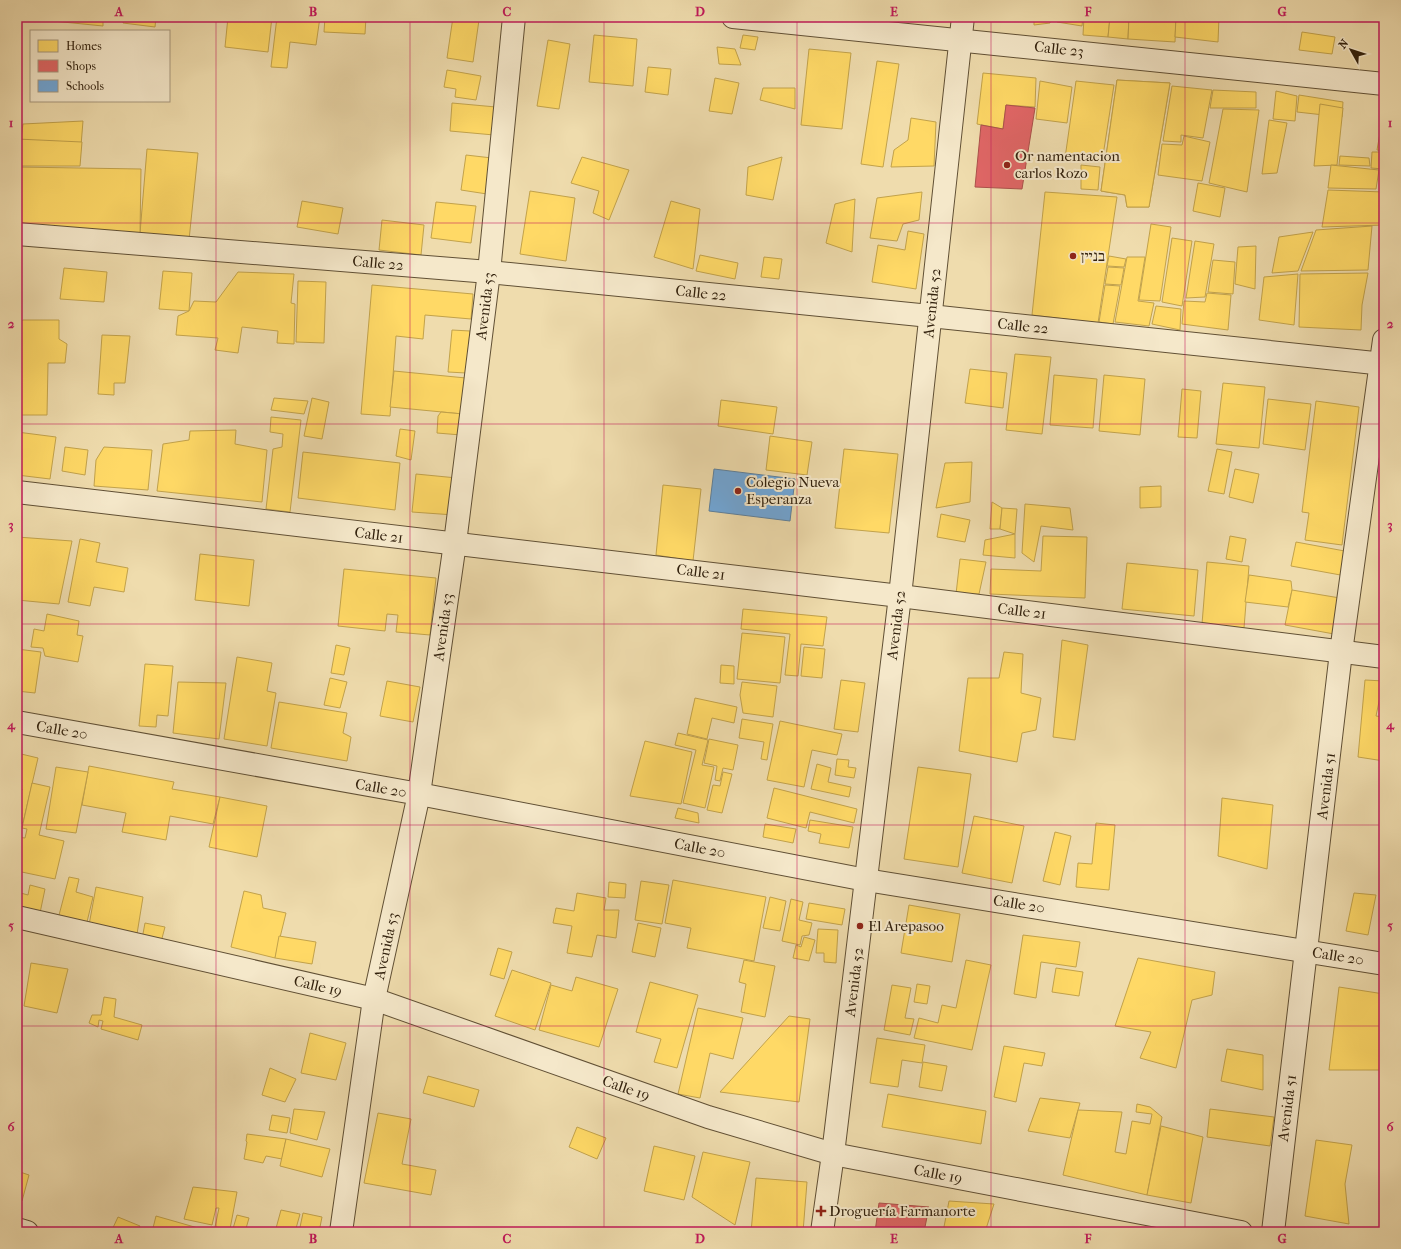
<svg xmlns="http://www.w3.org/2000/svg" width="1401" height="1249" font-family="'IM FELL French Canon','Frank Ruhl Libre',serif">
	<style>
		.homes { fill: #ffd966; stroke: #c2a24b }
		.shops { fill: #e06666; stroke: #ac514b }
		.schools { fill: #6fa8dc; stroke: #5d809e }
		.lines { fill: none; stroke-linecap: round; stroke-linejoin: round }
		.minor-casing { stroke: #615035; stroke-width: 24 }
		.minor { stroke: #f5e8ca; stroke-width: 22 }
		.grid { fill: none; stroke: #c2185b; stroke-width: 1; stroke-opacity: 0.55 }
		.poi-dot { fill: #8f2418; stroke: #f5e8ca; stroke-width: 1.5 }
		.labels { text-anchor: middle; dominant-baseline: central; stroke-width: 4; stroke-linejoin: round; paint-order: stroke }
		.street-label { font-size: 15px; fill: #32210d; stroke: #f5e8ca }
		.poi-label { font-size: 15px; fill: #32210d; stroke: #f5e8ca; text-anchor: start }
		.neatline { fill: none; stroke: #c2185b; stroke-width: 1.5 }
		.grid-label { font-size: 13px; text-anchor: middle; font-weight: bold; fill: #c2185b }
	</style>
	<rect width="100%" height="100%" fill="#efdcad"/>
	<filter id="stains"><feTurbulence type="fractalNoise" baseFrequency=".005" numOctaves="4"/><feColorMatrix values="0 0 0 0 .2 0 0 0 0 .09 0 0 0 0 .02 0 0 0 .5 -.17"/></filter>
	<radialGradient id="worn" r=".72"><stop offset=".6" stop-color="#630" stop-opacity="0"/><stop offset="1" stop-color="#630" stop-opacity=".3"/></radialGradient>
	<g class="homes">
		<path d="M53,17H103V26L53,21Z"/>
		<path d="M124,17H156L155,27L123,23Z"/>
		<path d="M228,17H272L268,52L225,47Z"/>
		<path d="M277,17H320L316,45L290,42L287,68L271,67Z"/>
		<path d="M325,17H366L365,34L324,32Z"/>
		<path d="M453,17L479,20L473,62L447,58Z"/>
		<path d="M1034,17H1050V23L1034,25Z"/>
		<path d="M1058,17H1083L1082,26L1057,22Z"/>
		<path d="M1084,17H1110L1108,37L1083,35Z"/>
		<path d="M1110,17H1129L1128,39L1108,37Z"/>
		<path d="M1129,17H1176L1175,42L1128,39Z"/>
		<path d="M1176,17H1219L1218,42L1175,37Z"/>
		<path d="M1302,32L1335,37L1332,54L1299,50Z"/>
		<path d="M594,35L637,39L633,86L589,82Z"/>
		<path d="M743,35L758,37L755,50L740,48Z"/>
		<path d="M548,40L570,44L559,109L537,106Z"/>
		<path d="M717,47L735,49L741,65L719,64Z"/>
		<path d="M809,49L851,53L842,129L801,125Z"/>
		<path d="M877,61L899,64L883,167L861,164Z"/>
		<path d="M648,67L671,69L668,95L645,92Z"/>
		<path d="M447,70L481,76L476,100L455,97L456,89L444,87Z"/>
		<path d="M983,73L1036,78L1035,107L1006,105L1003,129L977,124Z"/>
		<path d="M715,78L739,83L732,114L709,111Z"/>
		<path d="M1117,80L1170,83L1149,207H1127L1125,195L1101,191Z"/>
		<path d="M1117,80L1170,83L1149,207H1127L1125,195L1101,191Z"/>
		<path d="M1040,81L1072,87L1067,123L1036,119Z"/>
		<path d="M1076,81L1114,85L1102,162L1065,158Z"/>
		<path d="M1172,86L1212,90L1203,138L1181,135V142L1163,141Z"/>
		<path d="M763,88H795V109L760,100Z"/>
		<path d="M1213,90L1256,92V108H1210Z"/>
		<path d="M1276,91L1297,96L1295,121L1273,119Z"/>
		<path d="M1299,95L1343,102L1342,117L1297,112Z"/>
		<path d="M452,103L496,107L494,135L450,131Z"/>
		<path d="M1320,104L1343,108L1337,165L1314,166Z"/>
		<path d="M1223,109L1259,110L1247,192L1209,183Z"/>
		<path d="M1383,116L1384,151L1377,150Z"/>
		<path d="M911,118L936,122L934,166L891,167L894,150L908,140Z"/>
		<path d="M1269,120L1287,123L1277,173L1262,174Z"/>
		<path d="M83,121L80,158L19,153L23,124Z"/>
		<path d="M1184,136L1210,142L1202,181L1158,175L1162,144L1182,145Z"/>
		<path d="M17,139L82,142L80,166H17Z"/>
		<path d="M147,149L198,153L189,240L140,233Z"/>
		<path d="M1372,152H1384V169L1371,168Z"/>
		<path d="M466,155L492,158L487,194L461,190Z"/>
		<path d="M1340,156L1369,158L1370,166L1339,165Z"/>
		<path d="M582,157L629,170L609,220L593,213L599,191L571,183Z"/>
		<path d="M782,157L773,200L746,195L748,167Z"/>
		<path d="M1081,165L1100,167L1098,190L1081,189Z"/>
		<path d="M1331,165L1379,170L1376,189L1328,188Z"/>
		<path d="M17,167L141,169L140,234L17,225Z"/>
		<path d="M1198,183L1225,188L1220,217L1193,211Z"/>
		<path d="M1328,190L1384,192V225L1322,227Z"/>
		<path d="M530,191L575,198L566,261L520,254Z"/>
		<path d="M922,192L919,220L903,224L897,241L870,238L877,198Z"/>
		<path d="M1045,192L1117,197L1098,323L1032,315Z"/>
		<path d="M855,199L852,252L826,243L835,204Z"/>
		<path d="M302,201L343,208L338,234L297,227Z"/>
		<path d="M671,201L700,209L693,269L654,257Z"/>
		<path d="M436,202L476,206L471,243L431,238Z"/>
		<path d="M382,220L424,225L421,255L379,250Z"/>
		<path d="M1151,224L1171,227L1160,301L1139,300Z"/>
		<path d="M1372,226L1368,270L1301,271L1316,230Z"/>
		<path d="M908,231L924,234L916,289L872,282L878,245L905,250Z"/>
		<path d="M1313,232L1298,271L1272,273L1279,237Z"/>
		<path d="M1172,238L1192,241L1182,306L1162,302Z"/>
		<path d="M1195,241L1214,244L1205,297L1186,298Z"/>
		<path d="M1256,246L1255,289L1235,284L1238,247Z"/>
		<path d="M700,255L738,263L735,279L696,271Z"/>
		<path d="M1109,256L1126,259L1124,267L1107,266Z"/>
		<path d="M764,257L782,259L779,279L761,277Z"/>
		<path d="M1127,257H1145L1138,301L1154,303L1149,326L1115,322Z"/>
		<path d="M1213,260L1235,262L1233,294L1208,292Z"/>
		<path d="M1108,267L1124,268L1121,285L1105,284Z"/>
		<path d="M64,268L107,272L104,302L60,299Z"/>
		<path d="M163,271L192,273L189,311L159,309Z"/>
		<path d="M238,272L294,274L291,303L295,304L294,344L277,343L278,331L242,327L238,353L215,350L218,338L176,335L178,316L189,311L194,301L216,302Z"/>
		<path d="M1368,273L1362,305L1361,330L1299,327L1300,274Z"/>
		<path d="M1298,274L1294,325L1259,320L1264,277Z"/>
		<path d="M298,281L326,282L324,343L296,342Z"/>
		<path d="M372,285L473,294L471,319L425,315L423,339L396,336L390,416L361,414Z"/>
		<path d="M1105,285L1120,286L1113,324L1099,322Z"/>
		<path d="M1207,293L1231,295L1228,330L1182,324L1184,301L1205,302Z"/>
		<path d="M1156,306L1181,309L1180,330L1152,324Z"/>
		<path d="M23,320H59V339L67,344L65,363H48L47,415H17V324Z"/>
		<path d="M452,330L470,331L466,373L448,372Z"/>
		<path d="M102,335L130,336L125,383H114V395L98,394Z"/>
		<path d="M1015,354L1051,357L1042,434L1006,430Z"/>
		<path d="M970,369L1007,373L1003,408L965,403Z"/>
		<path d="M394,371L466,378L463,414L390,407Z"/>
		<path d="M1054,375L1097,379L1093,428L1050,425Z"/>
		<path d="M1104,375L1145,379L1140,435L1099,431Z"/>
		<path d="M1223,383L1265,387L1259,448L1216,444Z"/>
		<path d="M1182,389L1201,391L1197,438L1178,437Z"/>
		<path d="M274,398L308,401L304,414L271,410Z"/>
		<path d="M312,398L329,402L322,439L304,436Z"/>
		<path d="M1268,399L1311,404L1305,450L1263,444Z"/>
		<path d="M721,400L777,407L773,434L718,426Z"/>
		<path d="M1316,401L1359,407L1342,545L1305,540L1309,513L1302,512Z"/>
		<path d="M441,412L463,414L461,435L437,433L438,416Z"/>
		<path d="M271,417L301,420L290,512L266,509L273,449L282,447L283,434L270,432Z"/>
		<path d="M400,429L415,431L411,460L396,456Z"/>
		<path d="M236,430L235,444L267,450L262,502L157,491L163,444L189,440L190,431Z"/>
		<path d="M17,432L56,437L50,479L17,475Z"/>
		<path d="M770,436L812,442L807,475L766,470Z"/>
		<path d="M65,447L88,450L85,475L62,471Z"/>
		<path d="M104,447L152,450L148,490L94,486L96,460Z"/>
		<path d="M844,449L898,454L889,533L835,528Z"/>
		<path d="M1217,449L1232,452L1224,494L1208,491Z"/>
		<path d="M303,452L400,463L395,510L298,498Z"/>
		<path d="M972,462L970,502L936,508L945,463Z"/>
		<path d="M1235,469L1259,474L1253,503L1229,497Z"/>
		<path d="M416,474L457,478L454,515L412,512Z"/>
		<path d="M663,485L701,489L693,561L656,555Z"/>
		<path d="M1161,486V507L1140,508V487Z"/>
		<path d="M992,502L1002,508L1000,529H990Z"/>
		<path d="M1025,504L1070,508L1073,530L1041,526L1034,562L1022,553Z"/>
		<path d="M1002,508L1017,509L1015,534L1000,529Z"/>
		<path d="M941,514L970,520L965,542L937,537Z"/>
		<path d="M1015,534V558L983,555L985,540Z"/>
		<path d="M1043,536L1087,537L1085,598L990,594L991,569L1041,571Z"/>
		<path d="M1230,536L1246,539L1242,562L1226,559Z"/>
		<path d="M17,537L72,541L59,604L17,600Z"/>
		<path d="M80,539L100,543L96,562L128,568L124,592L94,587L90,606L68,602Z"/>
		<path d="M1296,542L1350,552L1346,576L1291,566Z"/>
		<path d="M200,554L254,560L249,606L195,600Z"/>
		<path d="M960,559L986,562L979,594H956Z"/>
		<path d="M1207,562L1249,566L1244,628L1202,624Z"/>
		<path d="M1127,563L1198,570L1194,616L1122,609Z"/>
		<path d="M344,569L436,578L430,635L396,632L398,615L387,614L385,631L338,626Z"/>
		<path d="M1249,575L1291,581L1292,590L1288,607L1245,602Z"/>
		<path d="M1292,590L1340,598L1334,634L1285,625Z"/>
		<path d="M743,609L827,617L823,646L801,644L798,676L785,675L790,634L741,629Z"/>
		<path d="M47,614L79,621L77,635L83,636L78,662L45,656L43,648L31,647L34,629L44,631Z"/>
		<path d="M742,633L785,637L780,683L737,679Z"/>
		<path d="M1062,640L1088,645L1075,740L1053,737Z"/>
		<path d="M336,645L350,648L344,675L331,673Z"/>
		<path d="M804,647L825,649L822,678L801,676Z"/>
		<path d="M17,649L41,652L35,693L17,691Z"/>
		<path d="M1004,652L1023,654L1021,693L1041,698L1036,730L1022,733L1017,762L959,751L968,678H999Z"/>
		<path d="M237,657L272,663L267,691L276,693L267,746L224,739Z"/>
		<path d="M145,664L173,666L168,716L157,715L156,727L139,726Z"/>
		<path d="M721,665L734,666V684L720,683Z"/>
		<path d="M330,678L347,682L340,708L324,705Z"/>
		<path d="M841,680L865,683L858,732L834,729Z"/>
		<path d="M1365,680L1384,681V697H1380L1376,716L1384,717V761L1358,757Z"/>
		<path d="M387,681L420,687L413,722L380,716Z"/>
		<path d="M178,682L226,683L219,739L173,733Z"/>
		<path d="M742,682L777,686L773,717L743,713L740,695Z"/>
		<path d="M695,698L737,707L734,723L712,718L707,739L687,734Z"/>
		<path d="M279,702L347,713L343,733L351,737L347,761L271,748Z"/>
		<path d="M742,719L773,724L767,760L761,759L764,742L739,738Z"/>
		<path d="M780,721L842,734L837,755L812,750L804,787L767,780Z"/>
		<path d="M678,733L708,740L702,765L714,767L705,808L683,803L696,750L675,745Z"/>
		<path d="M709,739L738,745L733,770L723,768L720,781L715,780L717,766L704,763Z"/>
		<path d="M645,741L692,752L681,804L630,796Z"/>
		<path d="M17,753L38,758L23,823L17,821V811L22,789L17,788Z"/>
		<path d="M837,759L849,760L848,767L856,768L854,778L835,775Z"/>
		<path d="M817,764L831,768L828,782L851,787L849,797L811,789Z"/>
		<path d="M89,766L174,782L172,789L220,797L213,824L170,816L166,840L122,832L126,813L82,805Z"/>
		<path d="M56,767L88,772L76,833L46,829Z"/>
		<path d="M918,767L971,774L958,867L904,859Z"/>
		<path d="M723,772L732,774L722,813L707,810L713,785L720,786Z"/>
		<path d="M32,783L50,787L39,835L64,841L55,879L17,871V837L25,838L27,829L22,828Z"/>
		<path d="M774,788L857,809L854,823L810,812L806,828L767,818Z"/>
		<path d="M220,797L267,806L257,857L209,847Z"/>
		<path d="M1222,798L1273,805L1267,869L1218,856Z"/>
		<path d="M678,808L698,813L699,823L675,818Z"/>
		<path d="M974,816L1024,826L1012,883L962,873Z"/>
		<path d="M810,820L853,827L849,848L819,843L821,834L808,831Z"/>
		<path d="M1096,823L1115,825L1109,890L1076,887L1078,863L1092,864Z"/>
		<path d="M1384,823V838H1382Z"/>
		<path d="M765,824L796,829L793,843L763,837Z"/>
		<path d="M1055,832L1071,836L1060,885L1043,881Z"/>
		<path d="M69,877L79,879L76,892L93,897L86,926L58,919Z"/>
		<path d="M673,880L766,897L754,961L687,948L691,928L665,923Z"/>
		<path d="M641,881L669,885L662,924L635,920Z"/>
		<path d="M609,882L626,884L625,898L608,897Z"/>
		<path d="M30,885L45,889L40,913L17,908V892L28,895Z"/>
		<path d="M96,887L143,897L137,934L89,925Z"/>
		<path d="M244,891L261,895L263,908L286,913L275,958L231,947Z"/>
		<path d="M577,893L606,898L604,910H619L616,938L597,935L592,957L567,953L572,926L553,923L556,908L574,911Z"/>
		<path d="M1354,893L1376,895L1368,935L1346,931Z"/>
		<path d="M770,897L786,901L780,931L763,928Z"/>
		<path d="M791,899L803,902L799,920L812,923L809,935L802,936L800,945L782,941Z"/>
		<path d="M809,903L845,909L842,925L806,919Z"/>
		<path d="M909,905L960,914L952,962L901,953Z"/>
		<path d="M145,923L165,927L161,942L142,939Z"/>
		<path d="M638,923L661,928L655,957L632,952Z"/>
		<path d="M818,929L838,930L836,963L824,962V953H816Z"/>
		<path d="M1023,935L1080,942L1076,967L1041,962L1036,998L1014,994Z"/>
		<path d="M279,936L316,942L312,964L275,958Z"/>
		<path d="M804,937L815,940L809,961L793,958L796,945L801,947Z"/>
		<path d="M498,948L512,952L504,979L490,975Z"/>
		<path d="M1138,958L1215,972L1212,995L1192,1000L1176,1068L1140,1058L1151,1032L1115,1026Z"/>
		<path d="M744,960L775,966L765,1017L741,1012L746,984L739,982Z"/>
		<path d="M966,960L991,965L972,1050L914,1038L919,1018L938,1023L942,1005L956,1008Z"/>
		<path d="M31,963L68,969L57,1013L24,1006Z"/>
		<path d="M1056,968L1083,972L1079,996L1052,992Z"/>
		<path d="M512,970L551,983L535,1030L495,1016Z"/>
		<path d="M576,977L618,989L599,1047L539,1030L551,985L572,991Z"/>
		<path d="M650,982L698,995L677,1068L654,1062L661,1039L636,1032Z"/>
		<path d="M917,984L930,986L927,1004L914,1002Z"/>
		<path d="M892,985L911,988L905,1018L914,1019L910,1035L884,1030Z"/>
		<path d="M1339,987L1384,994V1041L1381,1070H1329Z"/>
		<path d="M104,997L116,999L114,1017L142,1025L138,1040L101,1029L103,1021L99,1020L98,1027L89,1023L92,1015H101Z"/>
		<path d="M698,1008L743,1018L733,1059L710,1053L700,1098L678,1094Z"/>
		<path d="M789,1016L810,1019L799,1102L720,1092Z"/>
		<path d="M310,1033L346,1043L336,1080L301,1073Z"/>
		<path d="M877,1038L925,1045L922,1063L902,1060L898,1087L870,1083Z"/>
		<path d="M1004,1046L1045,1053L1042,1066L1024,1063L1016,1102L994,1097Z"/>
		<path d="M1227,1049L1263,1055V1090L1221,1081Z"/>
		<path d="M923,1062L947,1066L942,1091L919,1087Z"/>
		<path d="M270,1068L296,1079L285,1102L262,1095Z"/>
		<path d="M428,1076L479,1090L474,1107L423,1093Z"/>
		<path d="M888,1094L986,1111L981,1144L882,1127Z"/>
		<path d="M1040,1098L1080,1103L1070,1138L1028,1131Z"/>
		<path d="M1137,1104L1150,1107L1162,1117L1147,1195L1063,1175L1078,1110L1122,1112L1115,1152L1126,1154L1132,1121L1150,1124L1152,1114L1136,1112Z"/>
		<path d="M294,1109L325,1112L317,1140L290,1133Z"/>
		<path d="M1210,1109L1274,1117L1270,1146L1207,1137Z"/>
		<path d="M17,1112L21,1114L17,1124Z"/>
		<path d="M378,1113L411,1119L402,1164L436,1170L431,1195L364,1183Z"/>
		<path d="M272,1115L290,1118L287,1133L269,1130Z"/>
		<path d="M1161,1126L1203,1137L1191,1203L1147,1195Z"/>
		<path d="M577,1127L606,1138L597,1159L569,1147Z"/>
		<path d="M247,1134L286,1139L282,1159L266,1156L263,1163L244,1159L247,1142L246,1141Z"/>
		<path d="M286,1139L330,1149L322,1177L280,1166Z"/>
		<path d="M1316,1140L1352,1145L1345,1184L1349,1224L1305,1216Z"/>
		<path d="M654,1146L695,1156L684,1200L644,1191Z"/>
		<path d="M703,1152L750,1162L735,1225L692,1197Z"/>
		<path d="M17,1171L29,1175L22,1201L17,1199Z"/>
		<path d="M756,1178L807,1182L803,1232H751Z"/>
		<path d="M193,1187L237,1192L230,1229L215,1227L219,1208H216L212,1225L184,1219Z"/>
		<path d="M949,1201L994,1204L985,1232H943Z"/>
		<path d="M281,1210L300,1214L295,1232H275Z"/>
		<path d="M303,1213L322,1217L319,1232H299Z"/>
		<path d="M237,1215L249,1218L245,1232H232Z"/>
		<path d="M156,1216L212,1232H152Z"/>
		<path d="M118,1217L140,1226L137,1232H111Z"/>
	</g>
	<g class="shops">
		<path d="M1006,105L1035,108L1022,189L975,187L981,125L1003,129Z"/>
		<path d="M879,1203L929,1207L924,1232H875Z"/>
	</g>
	<path class="schools" d="M714,469L795,479L790,521L709,511Z"/>
	<g class="lines">
		<g class="minor-casing">
			<g id="minor">
				<path d="M733,17L1384,84"/>
				<path d="M17,234L489,272L930,316L1384,364"/>
				<path d="M17,492L900,596L1384,657"/>
				<path d="M17,722L419,794L866,880L1384,964"/>
				<path d="M17,917L374,999L708,1117L833,1154L1241,1232"/>
				<path d="M17,1229L27,1232"/>
				<path d="M341,1232L374,999L419,794L455,543L489,272L514,17"/>
				<path d="M822,1232L833,1154L900,596L963,17"/>
				<path d="M1273,1232L1341,652L1384,340"/>
			</g>
		</g>
		<use href="#minor" class="minor"/>
	</g>
	<path class="grid" d="M216,17V1232M410,17V1232M604,17V1232M797,17V1232M991,17V1232M1185,17V1232M17,223H1384M17,424H1384M17,624H1384M17,825H1384M17,1026H1384"/>
	<g class="poi-dot">
		<circle cx="1007" cy="165" r="4"/>
		<circle cx="1073" cy="256" r="4"/>
		<circle cx="738" cy="491" r="4"/>
		<circle cx="860" cy="926" r="4"/>
		<path d="M819 1205h4v4h4v4h-4v4h-4v-4h-4v-4h4z"/>
	</g>
	<g class="labels">
		<g class="street-label">
			<text transform="translate(1059 49) rotate(6)">Calle 23</text>
			<text transform="translate(378 263) rotate(5)">Calle 22</text>
			<text transform="translate(701 293) rotate(6)">Calle 22</text>
			<text transform="translate(932 303) rotate(-84)">Avenida 52</text>
			<text transform="translate(485 306) rotate(-83)">Avenida 53</text>
			<text transform="translate(1023 326) rotate(6)">Calle 22</text>
			<text transform="translate(379 535) rotate(7)">Calle 21</text>
			<text transform="translate(701 572) rotate(7)">Calle 21</text>
			<text transform="translate(1022 611) rotate(7)">Calle 21</text>
			<text transform="translate(896 625) rotate(-83)">Avenida 52</text>
			<text transform="translate(443 627) rotate(-82)">Avenida 53</text>
			<text transform="translate(62 730) rotate(10)">Calle 20</text>
			<text transform="translate(1326 786) rotate(-83)">Avenida 51</text>
			<text transform="translate(381 788) rotate(10)">Calle 20</text>
			<text transform="translate(700 848) rotate(11)">Calle 20</text>
			<text transform="translate(1019 904) rotate(9)">Calle 20</text>
			<text transform="translate(386 946) rotate(-78)">Avenida 53</text>
			<text transform="translate(1338 956) rotate(9)">Calle 20</text>
			<text transform="translate(854 982) rotate(-83)">Avenida 52</text>
			<text transform="translate(318 986) rotate(13)">Calle 19</text>
			<text transform="translate(626 1088) rotate(19)">Calle 19</text>
			<text transform="translate(1287 1108) rotate(-83)">Avenida 51</text>
			<text transform="translate(938 1174) rotate(11)">Calle 19</text>
		</g>
		<g class="poi-label">
			<text x="1015" y="156">Or namentacion<tspan x="1015" dy="17">carlos Rozo</tspan></text>
			<text x="1081" y="256">בניין</text>
			<text x="746" y="482">Colegio Nueva<tspan x="746" dy="17">Esperanza</tspan></text>
			<text x="868" y="926">El Arepasoo</text>
			<text x="829" y="1211">Droguería Farmanorte</text>
		</g>
	</g>
	<rect width="1401" height="1249" fill="none" stroke="#efdcad" stroke-width="44"/>
	<rect x="30" y="30" width="140" height="72" fill="#f5e8ca" stroke="#a7987e"/>
	<rect x="38" y="40" width="20" height="12" fill="#ffd966" stroke="#a7987e"/>
	<text x="66" y="50" font-size="12" fill="#32210d">Homes</text>
	<rect x="38" y="60" width="20" height="12" fill="#e06666" stroke="#a7987e"/>
	<text x="66" y="70" font-size="12" fill="#32210d">Shops</text>
	<rect x="38" y="80" width="20" height="12" fill="#6fa8dc" stroke="#a7987e"/>
	<text x="66" y="90" font-size="12" fill="#32210d">Schools</text>
	<g transform="translate(1351 50) rotate(309)" stroke="#f5e8ca" stroke-width="3" paint-order="stroke">
	<path d="M0-3L7 15L0 10L-7 15Z" fill="#32210d"/>
	<text y="-6" font-size="11" font-weight="bold" text-anchor="middle" fill="#32210d">N</text>
	</g>
	<rect x="22" y="22" width="1357" height="1205" class="neatline"/>
	<g class="grid-label">
		<text x="119" y="16">A</text>
		<text x="313" y="16">B</text>
		<text x="507" y="16">C</text>
		<text x="700" y="16">D</text>
		<text x="894" y="16">E</text>
		<text x="1088" y="16">F</text>
		<text x="1282" y="16">G</text>
		<text x="11" y="127">1</text>
		<text x="1390" y="127">1</text>
		<text x="11" y="328">2</text>
		<text x="1390" y="328">2</text>
		<text x="11" y="529">3</text>
		<text x="1390" y="529">3</text>
		<text x="11" y="729">4</text>
		<text x="1390" y="729">4</text>
		<text x="11" y="930">5</text>
		<text x="1390" y="930">5</text>
		<text x="11" y="1131">6</text>
		<text x="1390" y="1131">6</text>
		<text x="119" y="1243">A</text>
		<text x="313" y="1243">B</text>
		<text x="507" y="1243">C</text>
		<text x="700" y="1243">D</text>
		<text x="894" y="1243">E</text>
		<text x="1088" y="1243">F</text>
		<text x="1282" y="1243">G</text>
	</g>
	<rect width="100%" height="100%" filter="url(#stains)"/>
	<rect width="100%" height="100%" fill="url(#worn)"/>
</svg>
